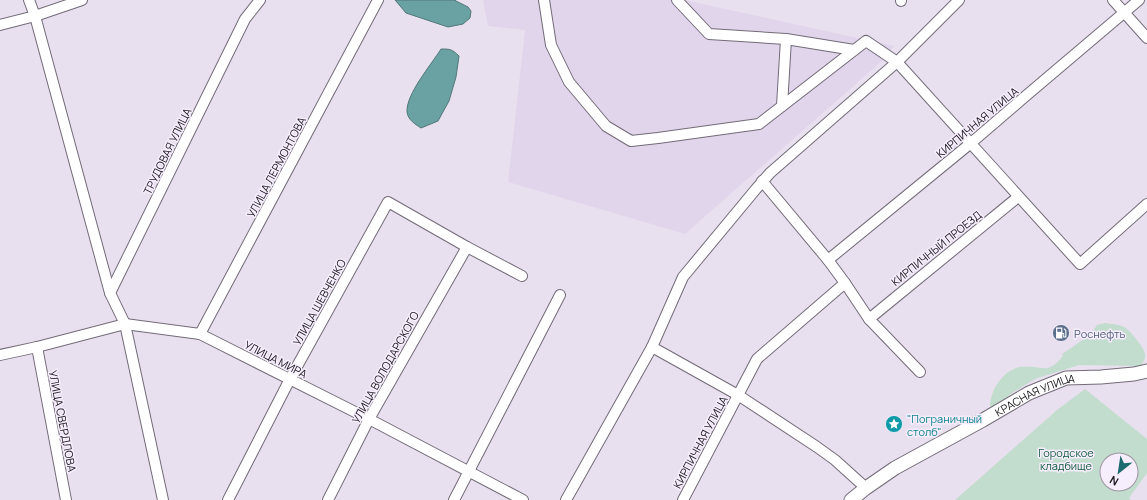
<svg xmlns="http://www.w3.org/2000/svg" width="1147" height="500" font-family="Manrope,sans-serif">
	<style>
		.built { fill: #e1d5eb }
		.green { fill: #c2dccd; fill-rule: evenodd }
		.water { fill: #6aa1a2; stroke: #52787a }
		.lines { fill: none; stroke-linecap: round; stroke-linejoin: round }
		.minor-casing { stroke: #736b78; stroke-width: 12 }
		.major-casing { stroke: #736b78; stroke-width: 15 }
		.minor { stroke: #fff; stroke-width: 10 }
		.major { stroke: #fff; stroke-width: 13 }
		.labels { text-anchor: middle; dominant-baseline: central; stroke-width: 3; stroke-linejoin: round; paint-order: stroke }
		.street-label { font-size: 11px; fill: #1a171c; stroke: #f6edfd }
		.service-label { font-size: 11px; fill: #4e5e75; stroke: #f6edfd; text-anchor: start }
		.culture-label { font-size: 11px; fill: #0d838f; stroke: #f6edfd; text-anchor: start }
		.park-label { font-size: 11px; fill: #105a3b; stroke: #f6edfd }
	</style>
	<rect width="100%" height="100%" fill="#e9e0ef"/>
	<path class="built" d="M483,0H685L894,46L882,61L685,234L508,182L525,30L488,26Z"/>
	<g class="green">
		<path d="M1105,323C1111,324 1118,324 1124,327C1129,329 1144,347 1145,354C1146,358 1143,362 1141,366L1079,365L1035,379L1012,393L993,408L990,406C991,391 1000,375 1014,369C1019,366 1028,367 1033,367C1038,367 1044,369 1048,368C1054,366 1059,361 1063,356L1062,354L1090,335L1097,325Z"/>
		<path d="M1085,389L1147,439V473L1129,498L1131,500H955L1057,410ZM1107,460H1131V484H1107Z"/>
	</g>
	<g class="water">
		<path d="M395,0H455L456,1L468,7L471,11L470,18L463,24L448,27L406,13Z"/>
		<path d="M441,49C450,49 452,49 459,56L456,77L449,101L438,121L421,128C415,124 408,120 407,112C406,94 431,65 441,49Z"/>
	</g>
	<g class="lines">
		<g class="minor-casing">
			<g id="minor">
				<path d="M29,0L35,16L110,293L125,324L163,500"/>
				<path d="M544,0L551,45L569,82L606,126L631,141L658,138L759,124L866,41L897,62L1080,264L1147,204"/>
				<path d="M677,0L709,34L786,39"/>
				<path d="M901,0V1"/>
				<path d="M1113,0L1147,38"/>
				<path d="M0,25L35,16L82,0"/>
				<path d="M782,106L786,39L854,50"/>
				<path d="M762,181L828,260L845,283L869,319L920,372"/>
				<path d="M828,260L971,143L1021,100L1139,0"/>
				<path d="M110,293L245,19L260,0"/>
				<path d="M869,319L1018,197"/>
				<path d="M200,334L378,0"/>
				<path d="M37,347L66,500"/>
				<path d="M652,347L738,395L817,447L835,460L866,488"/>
				<path d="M0,355L37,347L125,324L200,334L369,419L523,500"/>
				<path d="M228,500L290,379L388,202L467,247L522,276"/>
				<path d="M328,500L369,419L467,247"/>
				<path d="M454,500L560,295"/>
				<path d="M566,500L652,347L683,277L756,189L770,173L897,62L959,0"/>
				<path d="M683,500L757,359L845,283"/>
			</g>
		</g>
		<g class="major-casing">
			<g id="major">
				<path id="s1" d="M851,500L866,488L895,468L983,420L1029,393L1066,378L1101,377L1134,374L1147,371"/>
			</g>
		</g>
		<use href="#minor" class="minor"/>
		<use href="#major" class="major"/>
	</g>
	<defs>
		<g id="fuel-disc" transform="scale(0.9)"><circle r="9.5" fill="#5c6f8a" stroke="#f6edfd"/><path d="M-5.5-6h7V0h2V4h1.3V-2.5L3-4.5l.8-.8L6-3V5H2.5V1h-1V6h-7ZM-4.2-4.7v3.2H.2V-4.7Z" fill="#fff"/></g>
		<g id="sight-disc" transform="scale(0.9)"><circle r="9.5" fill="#0f9aa8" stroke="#f6edfd"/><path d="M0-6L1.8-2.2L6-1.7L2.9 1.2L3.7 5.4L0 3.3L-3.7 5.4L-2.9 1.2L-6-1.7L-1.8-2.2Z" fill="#fff"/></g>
	</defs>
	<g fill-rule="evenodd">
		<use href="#fuel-disc" x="1061" y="333"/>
		<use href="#sight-disc" x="894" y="424"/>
	</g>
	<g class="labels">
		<g class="street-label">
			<text transform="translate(977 122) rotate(-40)">КИРПИЧНАЯ УЛИЦА</text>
			<text transform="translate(167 151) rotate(-64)">ТРУДОВАЯ УЛИЦА</text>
			<text transform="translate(276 167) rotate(-62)">УЛИЦА ЛЕРМОНТОВА</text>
			<text transform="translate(936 248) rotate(-39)">КИРПИЧНЫЙ ПРОЕЗД</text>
			<text transform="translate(319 302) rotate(-61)">УЛИЦА ШЕВЧЕНКО</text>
			<text transform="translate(276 359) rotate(27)">УЛИЦА МИРА</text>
			<text transform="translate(385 367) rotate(-61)">УЛИЦА ВОЛОДАРСКОГО</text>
			<text stroke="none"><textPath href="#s1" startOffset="213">КРАСНАЯ УЛИЦА</textPath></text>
			<text transform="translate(63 421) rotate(79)">УЛИЦА СВЕРДЛОВА</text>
			<text transform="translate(700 442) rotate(-62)">КИРПИЧНАЯ УЛИЦА</text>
		</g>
		<g class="service-label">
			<text x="1074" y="333">Роснефть</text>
		</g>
		<g class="culture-label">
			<text x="907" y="418">"Пограничный<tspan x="907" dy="13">столб"</tspan></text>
		</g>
		<g class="park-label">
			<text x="1066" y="452">Городское<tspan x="1066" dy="13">кладбище</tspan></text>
		</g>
	</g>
	<g transform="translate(1119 472) rotate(210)"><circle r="19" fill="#f6edfd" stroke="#9e97a3"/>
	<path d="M0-3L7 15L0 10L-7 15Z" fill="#1c696e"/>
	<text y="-6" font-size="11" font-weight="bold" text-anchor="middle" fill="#1a171c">N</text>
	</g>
</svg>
